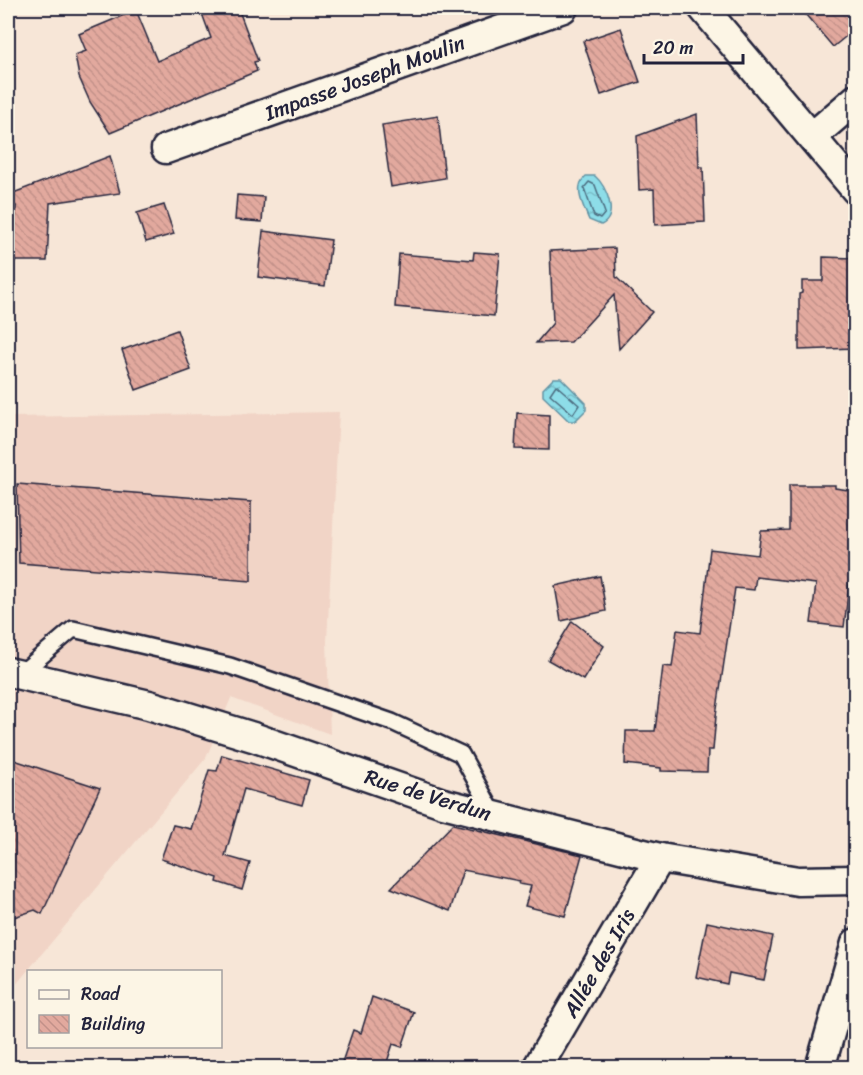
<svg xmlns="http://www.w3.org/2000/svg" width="863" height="1075" font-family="Sriracha,sans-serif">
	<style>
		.built { fill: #f1d4c6 }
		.water { fill: url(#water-ripples); stroke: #6292a3; stroke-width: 1.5 }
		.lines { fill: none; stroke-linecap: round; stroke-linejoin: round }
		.shore { stroke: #4d6d80; stroke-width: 1.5 }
		.building { fill: url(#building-back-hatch); stroke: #22223b; stroke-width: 1.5 }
		.service-casing { stroke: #22223b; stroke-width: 20 }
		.minor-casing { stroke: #22223b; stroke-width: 33 }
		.service { stroke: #fcf5e5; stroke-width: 15 }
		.minor { stroke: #fcf5e5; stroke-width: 28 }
		.labels { text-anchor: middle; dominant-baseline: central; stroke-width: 4.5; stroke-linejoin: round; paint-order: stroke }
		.street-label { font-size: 21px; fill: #22223b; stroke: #fcf5e5 }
	</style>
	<defs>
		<pattern id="water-ripples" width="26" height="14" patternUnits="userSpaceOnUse" patternTransform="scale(1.5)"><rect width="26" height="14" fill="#8ddde8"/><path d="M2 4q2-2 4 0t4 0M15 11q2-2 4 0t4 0" fill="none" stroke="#79bdc8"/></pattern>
		<pattern id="building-back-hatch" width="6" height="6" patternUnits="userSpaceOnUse" patternTransform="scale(1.5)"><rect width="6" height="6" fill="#e2a99e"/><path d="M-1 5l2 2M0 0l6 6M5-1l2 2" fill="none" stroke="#c29189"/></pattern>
	</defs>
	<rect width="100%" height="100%" fill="#f7e6d7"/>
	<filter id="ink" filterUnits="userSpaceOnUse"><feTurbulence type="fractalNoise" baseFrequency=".0167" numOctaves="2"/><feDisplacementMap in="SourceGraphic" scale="12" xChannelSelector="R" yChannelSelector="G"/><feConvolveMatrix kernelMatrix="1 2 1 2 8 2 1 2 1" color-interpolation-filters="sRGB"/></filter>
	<g filter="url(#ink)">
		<path class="built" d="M339,412L327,641L330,734L231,698L206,758L8,994V417Z"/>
		<g class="water">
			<path d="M586,176H595C607,186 619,217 601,225L589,220C584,207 572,187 586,176Z"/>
			<path d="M554,378H561L586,403V410L575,421H569L543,396V389Z"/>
		</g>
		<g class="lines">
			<g class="shore">
				<path d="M589,182L595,185L605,213L600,219L594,216L584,188Z"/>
				<path d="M556,385L579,405L573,414L550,394Z"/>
			</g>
		</g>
		<g class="building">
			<path d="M200,8H238L258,61L254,62L257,71L110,133L90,102L79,77L75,55L86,51L79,34L136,10L157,61L211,38Z"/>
			<path d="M800,8H855V29L833,47Z"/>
			<path d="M621,28L640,82L601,95L583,41Z"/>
			<path d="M697,114L699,167H703L705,222L655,225L654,189L639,190L637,136Z"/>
			<path d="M438,116L445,178L391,187L382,125Z"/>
			<path d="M110,156L120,193L50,203L47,261H13L16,206L8,207V195Z"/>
			<path d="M237,195L264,197L262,222L235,220Z"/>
			<path d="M164,205L174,234L146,242L137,213Z"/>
			<path d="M263,231L331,240L325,286L258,277Z"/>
			<path d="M615,248L616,277L652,312L619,349L614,295L571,342L536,343L553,323L550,251Z"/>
			<path d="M474,252L500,254L494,316L395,307L399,254L473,260Z"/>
			<path d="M823,257L853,258L855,348L799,350V294L802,293V281H823Z"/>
			<path d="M177,330L191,370L136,390L122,350Z"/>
			<path d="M517,413L549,415V450L515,449Z"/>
			<path d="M17,484L251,502V581L19,563Z"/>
			<path d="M789,485H835V488L855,491V555L853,554L844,627L811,623L816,584L756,577L754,590L735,588L716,716L713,750H708L707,772L661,771V768L625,764L626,731H655L663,666L672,667L677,630L700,633L710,549L758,555L761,531L789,530Z"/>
			<path d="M600,576L606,611L561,621L555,586Z"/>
			<path d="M572,621L604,646L583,680L548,660Z"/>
			<path d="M222,755L309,780L302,805L244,789L225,856L250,863L242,890L217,882L218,878L161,859L173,825L191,829L209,770L217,771Z"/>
			<path d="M8,758L100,788L42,914L35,910L8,919Z"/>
			<path d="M453,824L582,855L565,916L525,906L531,886L519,884L520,881L463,870L450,911L391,888Z"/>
			<path d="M707,922L773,936L764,980L729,973L727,984L696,977Z"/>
			<path d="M372,997L414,1012L402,1047L393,1044L385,1068H340L353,1030L361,1033Z"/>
		</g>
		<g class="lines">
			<g class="service-casing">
				<path id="service" d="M19,675L73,629L230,666L392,722L461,754L495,816"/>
			</g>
			<g class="minor-casing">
				<g id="minor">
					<path d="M703,8L856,190"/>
					<path d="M813,136L856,99"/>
					<path d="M166,149L563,8"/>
					<path d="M8,672L149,705L253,737L443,803L660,858L798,881L856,880"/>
					<path d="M537,1068L660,858"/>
					<path d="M820,1068L856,943"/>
				</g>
			</g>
			<use href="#service" class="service"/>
			<use href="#minor" class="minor"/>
		</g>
	</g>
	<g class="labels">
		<g class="street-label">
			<text transform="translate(365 78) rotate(-20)">Impasse Joseph Moulin</text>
			<text transform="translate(428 795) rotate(17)">Rue de Verdun</text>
			<text transform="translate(599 963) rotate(-60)">Allée des Iris</text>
		</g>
	</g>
	<rect width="863" height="1075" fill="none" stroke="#fcf5e5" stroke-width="30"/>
	<rect x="15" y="15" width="833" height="1045" fill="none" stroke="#22223b" stroke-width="2" filter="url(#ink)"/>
	<rect x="27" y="970" width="195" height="78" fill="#fcf5e5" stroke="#a5a1a1" stroke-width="1.5"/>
	<rect x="39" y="990" width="30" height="9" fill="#fcf5e5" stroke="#a5a1a1" stroke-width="1.5"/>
	<text x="81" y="1000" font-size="18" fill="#22223b">Road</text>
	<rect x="39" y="1015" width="30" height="18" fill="url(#building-back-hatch)" stroke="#a5a1a1" stroke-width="1.5"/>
	<text x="81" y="1030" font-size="18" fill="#22223b">Building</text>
	<path d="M644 54v9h99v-9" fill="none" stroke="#22223b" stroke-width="3"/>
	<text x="653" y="54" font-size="18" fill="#22223b" stroke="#fcf5e5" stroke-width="4.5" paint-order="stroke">20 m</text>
</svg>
